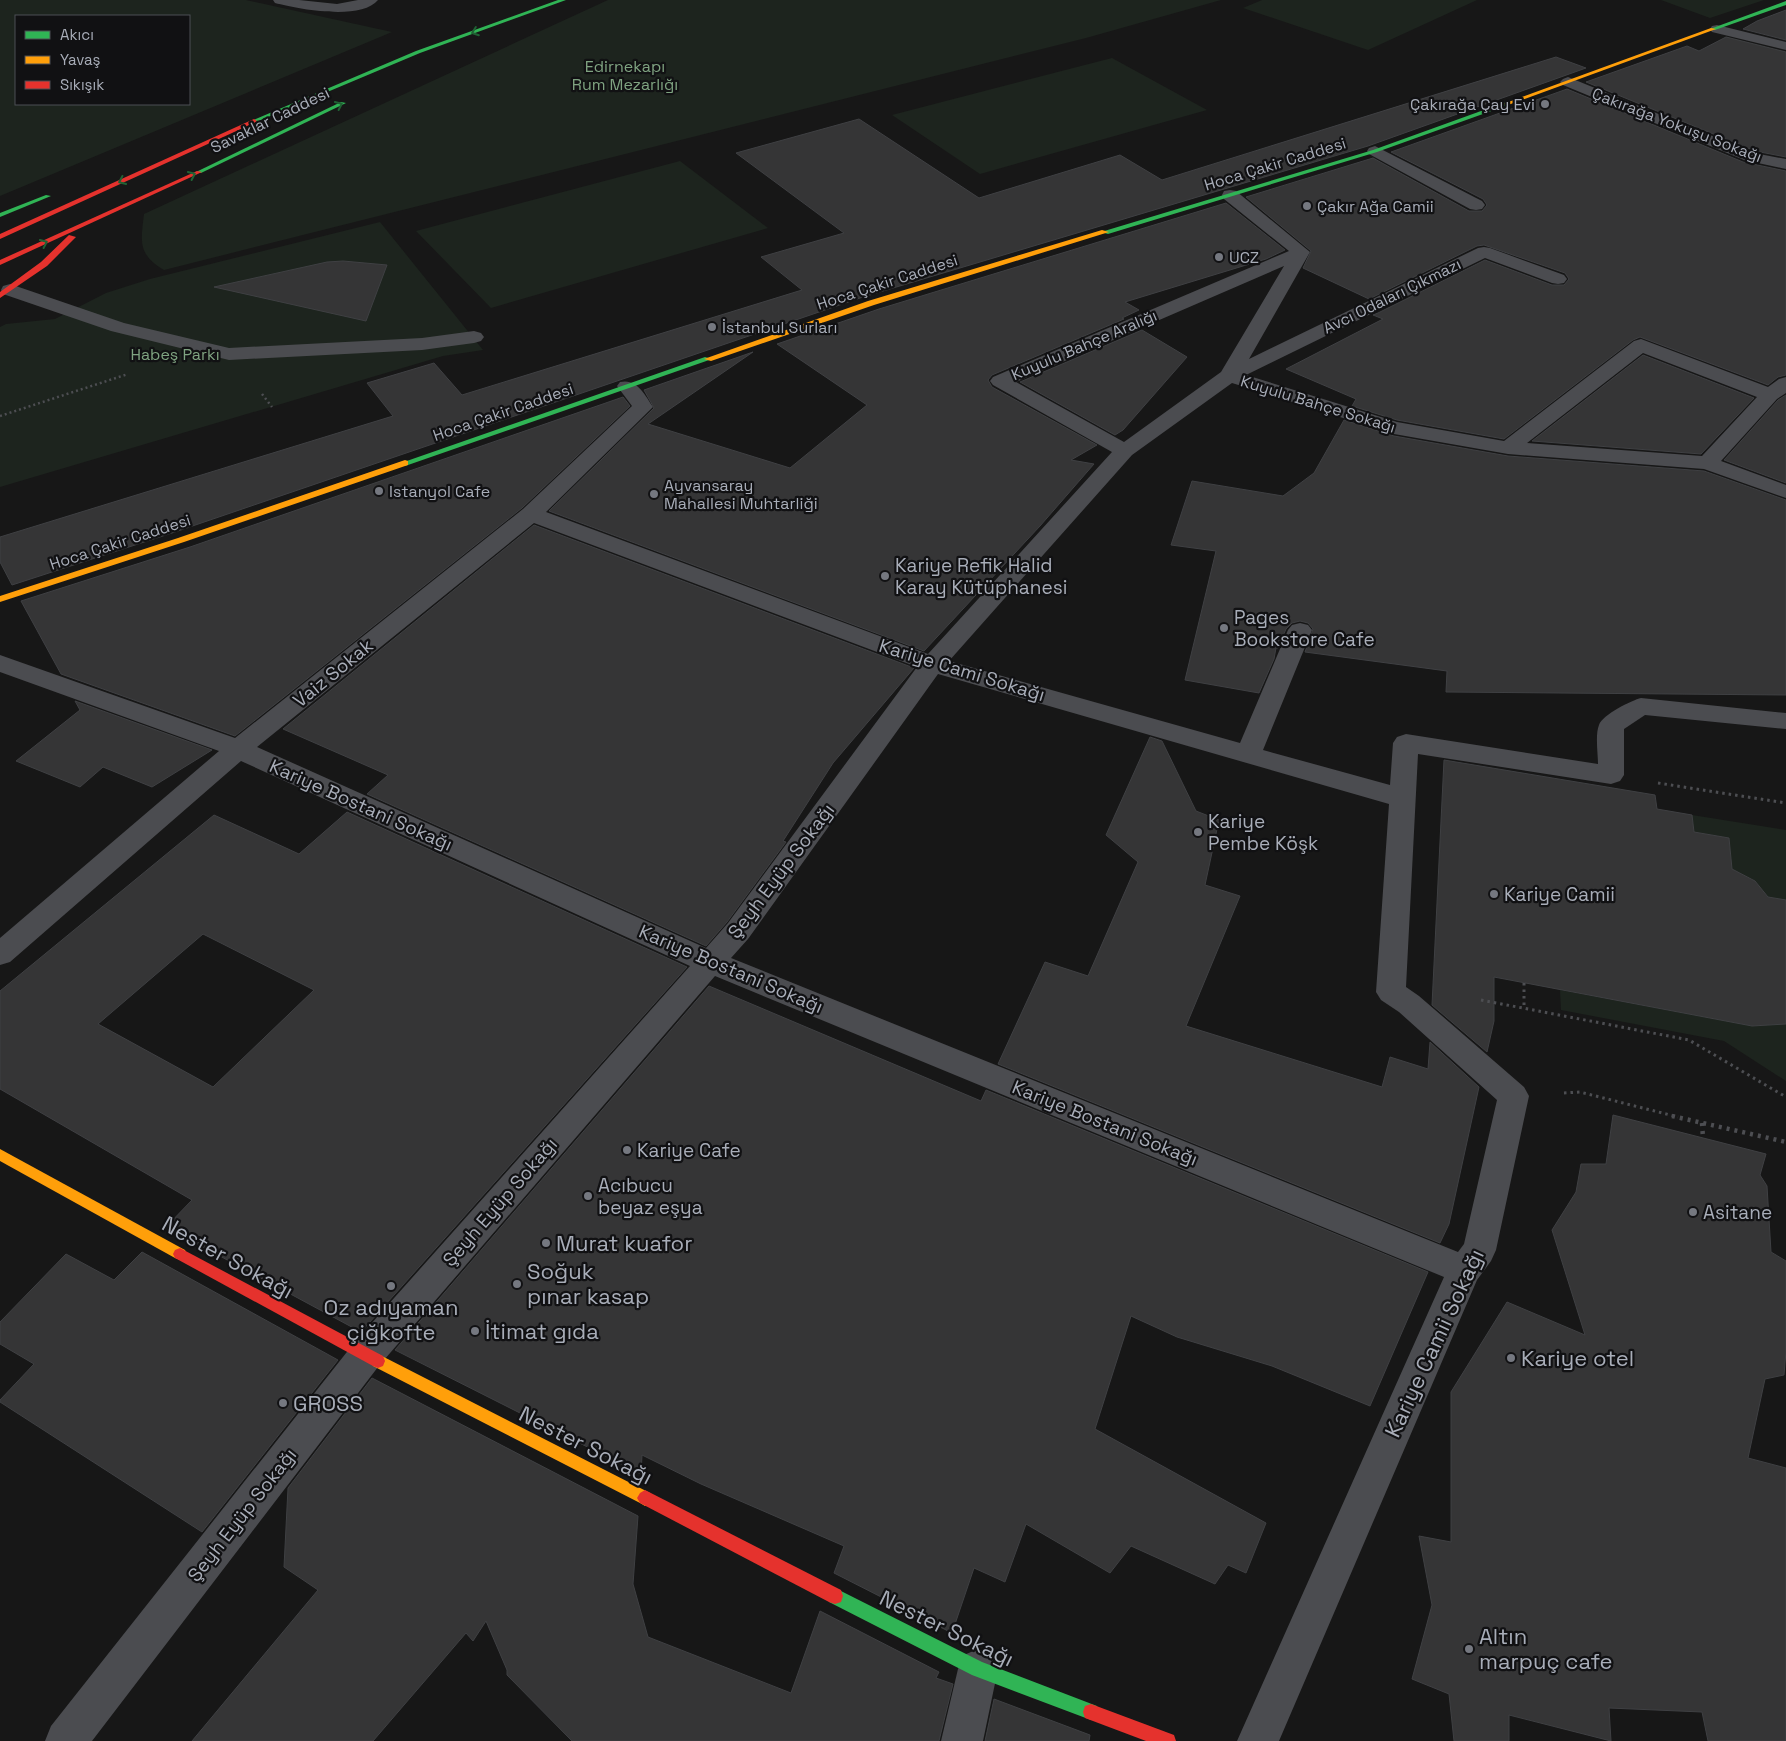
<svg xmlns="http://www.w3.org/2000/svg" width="1786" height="1741" font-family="'Space Grotesk',sans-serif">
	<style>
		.green { fill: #1d241e; fill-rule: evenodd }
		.building { fill: #353536; stroke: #3f4043; fill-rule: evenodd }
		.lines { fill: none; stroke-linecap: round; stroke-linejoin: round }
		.path-far2 { stroke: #4d4e52; stroke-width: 2.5; stroke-dasharray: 2 3; stroke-linecap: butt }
		.path-far1 { stroke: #4d4e52; stroke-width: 3; stroke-dasharray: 2.5 4; stroke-linecap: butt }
		.path { stroke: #4d4e52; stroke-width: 4.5; stroke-dasharray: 3 5; stroke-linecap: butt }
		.lane { fill: #4b4c50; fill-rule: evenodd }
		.street { fill: #4b4c50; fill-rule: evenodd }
		.fast { fill: #30b455; fill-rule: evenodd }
		.slow { fill: #ff9f0a; fill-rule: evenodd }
		.jam { fill: #e5322d; fill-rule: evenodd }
		.oneway { stroke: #206234 }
		.poi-dot { fill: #757880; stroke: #111113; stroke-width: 2 }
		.labels { text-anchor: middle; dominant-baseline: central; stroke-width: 4.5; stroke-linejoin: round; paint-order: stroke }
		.far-park-label { font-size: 16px; fill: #7fa381; stroke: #111113 }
		.far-poi-label { font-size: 16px; fill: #a8adb8; stroke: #111113; text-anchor: start }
		.far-street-label { font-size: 16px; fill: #a8adb8; stroke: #111113 }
		.poi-label { font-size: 19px; fill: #a8adb8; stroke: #111113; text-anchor: start }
		.street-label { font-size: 19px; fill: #a8adb8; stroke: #111113 }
		.near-poi-label { font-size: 22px; fill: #a8adb8; stroke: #111113; text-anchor: start }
		.near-street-label { font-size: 22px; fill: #a8adb8; stroke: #111113 }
	</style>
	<rect width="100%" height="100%" fill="#171717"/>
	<g class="green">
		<path d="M0,0H246L392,32L0,196ZM16,16H189V104H16Z"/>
		<path d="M608,0H1221L1086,38L164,270C137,254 141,241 144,214Z"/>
		<path d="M1262,0H1477L1368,50L1243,8Z"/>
		<path d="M1661,0H1764L1710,18Z"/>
		<path d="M1112,58L1207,110L980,174L892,115Z"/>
		<path d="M680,161L768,228L491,308L416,231Z"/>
		<path d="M380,222L483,350L443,356L0,487V327L6,324L55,319L106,293L150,279Z"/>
		<path d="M1692,815L1786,830V900L1768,897L1755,881L1732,869L1729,838L1694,832Z"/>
		<path d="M1560,990L1752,1026L1777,1024L1786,1018V1081L1724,1041L1561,1010Z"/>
	</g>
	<g class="building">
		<path d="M1786,10V40L1743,29L1757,21Z"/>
		<path d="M1726,37L1786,52V157L1755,151L1586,82L1687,46L1699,51Z"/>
		<path d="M1556,57L1586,68L1368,146L863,297L172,533L12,585L0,562V537L393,416L367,383L434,363L462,395L802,290L761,257L844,233L736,153L859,119L979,198L1120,155L1162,180Z"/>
		<path d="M1567,89L1743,162L1786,171V375L1778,377L1768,385L1640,337L1633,340L1504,439L1397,420L1352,406L1356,399L1286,369L1383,319L1373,315L1378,313L1485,260L1552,285H1564L1569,279L1565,273L1484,245L1477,246L1369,299L1303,268L1311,251L1246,197L1373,158L1469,211H1482L1487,205L1483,199L1391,152Z"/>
		<path d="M1226,203L1285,250L1266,259L1125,302L1139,310L1122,318L1124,319L992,375L988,380L992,387L1097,445L1071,460L1094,464L1040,526L924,651L549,511L654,408L644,390L753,352L648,424L790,468L867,405L777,344L879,309Z"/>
		<path d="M343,261L387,265L366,321L214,287L327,262Z"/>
		<path d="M1142,330L1187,357L1123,430L1115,435L1020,382Z"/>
		<path d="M1643,355L1754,398L1701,454L1532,441Z"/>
		<path d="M1786,395V483L1724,460L1778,400Z"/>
		<path d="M623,397L630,406L522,508L235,736L61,674L21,601L190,547Z"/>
		<path d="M1344,420L1394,436L1508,456L1704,471L1786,500V695L1446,692L1447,671L1305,652L1313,629L1308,623L1300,621L1292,623L1286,629L1278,648H1276L1274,659L1259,693L1185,680L1216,551L1171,545L1192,481L1283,496L1314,473Z"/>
		<path d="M534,525L914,668L833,763L783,841L786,842L727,922L706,946L367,794L388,775L283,729Z"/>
		<path d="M75,701L212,750L152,787L103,767L80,787L16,761L80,710Z"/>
		<path d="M1150,737L1162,741L1196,811L1219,820L1205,885L1240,896L1186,1026L1382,1087L1390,1057L1428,1069L1430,1042L1479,1087L1449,1224L1440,1243L998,1064L1045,962L1088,976L1138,862L1106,835Z"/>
		<path d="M1444,760L1655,795L1657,809L1692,815L1694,832L1729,838L1732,869L1755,881L1768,897L1786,900V1024L1752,1026L1494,977V1021L1487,1052L1432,1005Z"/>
		<path d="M347,812L687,967L361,1332L166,1227L192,1200L0,1089V991L214,815L299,854ZM203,934L314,990L213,1087L98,1024Z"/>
		<path d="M709,986L981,1101L986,1090L1428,1272L1370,1406L1272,1366L1177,1337L1131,1316L1095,1429L1266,1523L1246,1573L1228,1565L1215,1584L1131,1546L1110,1573L1026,1524L1005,1582L974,1568L952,1633L834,1573L844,1546L701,1484L642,1455L641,1474L395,1350Z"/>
		<path d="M1613,1115L1766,1154L1760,1175L1767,1186L1771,1252L1786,1261V1351L1784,1375L1765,1379L1748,1458L1786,1468V1741H1708L1702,1712L1609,1708L1611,1741L1509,1715V1741H1454L1449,1694L1412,1679L1432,1605L1419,1536L1451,1542V1392L1507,1302L1585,1335L1552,1230L1576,1192L1581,1164H1606Z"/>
		<path d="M142,1252L338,1360L202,1532L0,1402V1400L34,1364L0,1344V1322L66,1254L114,1280Z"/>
		<path d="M372,1378L638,1516L633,1584L648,1637L791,1693L820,1611L939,1672L936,1678L953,1684L939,1741H572L507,1675V1670L486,1621L473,1641L466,1633L373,1741H192L318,1590L284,1567L288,1488Z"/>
		<path d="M994,1699L1090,1735L1089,1741H985Z"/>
	</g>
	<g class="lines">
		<g class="path-far2">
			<path d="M262,394L272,407"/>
			<path d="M0,416L128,374"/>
		</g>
		<g class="path-far1">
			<path d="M1658,783L1786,803"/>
			<path d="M1524,983V1009"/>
			<path d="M1481,1000L1689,1040L1786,1097"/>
			<path d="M1564,1093L1580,1092L1678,1117"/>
		</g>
		<g class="path">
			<path d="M1672,1116L1786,1142"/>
			<path d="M1702,1123L1703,1138"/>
		</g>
		<path class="lane" d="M273,0H299L337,4L358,0H378C361,21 298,9 275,3Z"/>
		<g class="street">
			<path d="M1717,25L1786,42V50L1712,32L1710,29L1712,26Z"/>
			<path d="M1568,77L1754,153L1786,159V169L1744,160L1563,85L1560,82L1563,79Z"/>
			<path d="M1375,146L1482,201L1485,205L1482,209L1476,210L1470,209L1369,154L1367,151L1369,148Z"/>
			<path d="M1230,190L1236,191L1310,252L1249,359L1478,248L1484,247L1490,248L1564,275L1567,279L1564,283L1558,284L1552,283L1485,258L1246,375L1397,422L1504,441L1634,341L1641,339L1768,387L1779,379L1786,377V393L1777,399L1721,461L1786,485V498L1704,469L1508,454L1394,434L1232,383L1132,455L949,661L1240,743L1288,630L1292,625L1300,623L1308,625L1312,630L1263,750L1390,785L1393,743L1397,737L1406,734L1598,764C1598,753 1595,735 1599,725C1602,715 1632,700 1641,698L1786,713V729L1645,715L1624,729V775L1620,781L1611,784L1418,754L1406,987L1419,996L1524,1087L1529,1096L1496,1250L1491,1261L1477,1280L1279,1741H1237L1444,1277L715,976L378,1367L92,1741H45L51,1726L354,1343L690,966L241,761L10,962L0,965V938L219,751L0,672V655L235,738L523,509L632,406L617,386L620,382C637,378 645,395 653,407L546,512L928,654L1112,452L993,385L990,381L993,377L1289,251L1224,199L1222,195L1224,191ZM1284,266L1221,372L1124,442L1016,382ZM1643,353L1757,397L1702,456L1527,443ZM534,523L917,667L728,923L706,948L257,747ZM938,674L1389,804L1376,992L1381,1000L1399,1012L1497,1100L1464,1244L1458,1252L731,958L748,939Z"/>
			<path d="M10,284L124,323L229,348L422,338L474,331L481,333L484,337L481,341L474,343L422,350L229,360L111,331L3,294L1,290L3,286Z"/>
			<path d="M978,1649L992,1655L998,1669L983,1741H941L958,1669L964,1655Z"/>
		</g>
		<g class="fast">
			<path d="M558,0H566L420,53L256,122L251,121L416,51Z"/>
			<path d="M1786,1V5L1715,30L1710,29Z"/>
			<path d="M341,102L346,103L201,173L196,172Z"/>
			<path d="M1506,102L1509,104L1508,105L1377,152L1108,234L1101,232L1373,150Z"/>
			<path d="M46,195L51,196L0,217V213Z"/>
			<path d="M705,357L712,359L408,465L405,466L401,463Z"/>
			<path d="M835,1588L982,1662L1097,1706L1099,1712L1097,1718L1091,1720L972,1675L829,1602L827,1596L829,1590Z"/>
		</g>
		<g class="slow">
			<path d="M1711,28L1716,29L1508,105L1503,104Z"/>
			<path d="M1102,230L1109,232L874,305L711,361L704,359L868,301Z"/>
			<path d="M405,460L408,461V465L184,542L0,602V596L178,538Z"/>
			<path d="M0,1149L185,1250L187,1254L185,1258L180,1260L175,1258L0,1161Z"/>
			<path d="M378,1354L650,1493L653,1498L650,1503L645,1506L640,1503L373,1366L371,1361L373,1356Z"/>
		</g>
		<g class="jam">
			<path d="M254,119L257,121L256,122L0,239V234Z"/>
			<path d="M197,171L202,172L0,265V260Z"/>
			<path d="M69,235L76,237L47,266L0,298V292L41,262Z"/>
			<path d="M180,1248L383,1356L385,1361L383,1366L378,1368L373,1366L175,1258L173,1254L175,1250Z"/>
			<path d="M645,1490L841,1590L843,1596L841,1602L835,1604L829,1602L640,1503L637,1498L640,1493Z"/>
			<path d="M1091,1704L1174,1735L1176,1741H1146L1085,1718L1083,1712L1085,1706Z"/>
		</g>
	</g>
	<defs><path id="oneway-chevron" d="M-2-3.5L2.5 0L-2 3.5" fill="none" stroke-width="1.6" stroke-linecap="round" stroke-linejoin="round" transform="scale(1.25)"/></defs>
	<g class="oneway">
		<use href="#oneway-chevron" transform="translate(475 32) rotate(160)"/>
		<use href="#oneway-chevron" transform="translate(339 105) rotate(-25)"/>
		<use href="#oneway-chevron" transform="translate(192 175) rotate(-25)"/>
		<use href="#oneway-chevron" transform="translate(122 181) rotate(155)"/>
		<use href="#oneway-chevron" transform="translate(44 243) rotate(-25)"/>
	</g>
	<g class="poi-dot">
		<circle cx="1545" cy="104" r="5"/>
		<circle cx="1307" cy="206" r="5"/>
		<circle cx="1219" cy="257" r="5"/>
		<circle cx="712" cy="327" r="5"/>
		<circle cx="379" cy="491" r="5"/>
		<circle cx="654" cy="494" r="5"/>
		<circle cx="885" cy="576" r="5"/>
		<circle cx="1224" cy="628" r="5"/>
		<circle cx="1198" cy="832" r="5"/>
		<circle cx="1494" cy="894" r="5"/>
		<circle cx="627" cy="1150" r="5"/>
		<circle cx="588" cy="1196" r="5"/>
		<circle cx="1693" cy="1212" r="5"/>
		<circle cx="546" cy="1243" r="5"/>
		<circle cx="517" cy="1284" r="5"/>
		<circle cx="391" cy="1286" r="5"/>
		<circle cx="475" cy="1331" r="5"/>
		<circle cx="1511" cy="1358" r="5"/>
		<circle cx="283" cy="1403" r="5"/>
		<circle cx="1469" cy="1649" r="5"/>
	</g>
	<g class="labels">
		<g class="far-park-label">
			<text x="625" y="66">Edirnekapı<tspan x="625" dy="18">Rum Mezarlığı</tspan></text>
			<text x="175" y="354">Habeş Parkı</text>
		</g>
		<g class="far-poi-label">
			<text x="1535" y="104" text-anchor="end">Çakırağa Çay Evi</text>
			<text x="1317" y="206">Çakır Ağa Camii</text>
			<text x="1229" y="257">UCZ</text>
			<text x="722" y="327">İstanbul Surları</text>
			<text x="664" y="485">Ayvansaray<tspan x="664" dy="18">Mahallesi Muhtarliği</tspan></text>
			<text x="389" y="491">Istanyol Cafe</text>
		</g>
		<g class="far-street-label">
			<text transform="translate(270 120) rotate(-26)">Savaklar Caddesi</text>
			<text transform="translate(1677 125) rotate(21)">Çakırağa Yokuşu Sokağı</text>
			<text transform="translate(1275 164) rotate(-17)">Hoca Çakir Caddesi</text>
			<text transform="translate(887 282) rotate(-18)">Hoca Çakir Caddesi</text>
			<text transform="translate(1392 296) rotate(-26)">Avcı Odaları Çıkmazı</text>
			<text transform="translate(1084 345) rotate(-23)">Kuyulu Bahçe Aralığı</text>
			<text transform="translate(1318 404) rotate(17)">Kuyulu Bahçe Sokağı</text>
			<text transform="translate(503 412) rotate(-19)">Hoca Çakir Caddesi</text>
			<text transform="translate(120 542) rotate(-18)">Hoca Çakir Caddesi</text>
		</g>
		<g class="poi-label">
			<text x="895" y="565">Kariye Refik Halid<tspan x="895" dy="22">Karay Kütüphanesi</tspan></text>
			<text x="1234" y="617">Pages<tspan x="1234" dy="22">Bookstore Cafe</tspan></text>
			<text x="1208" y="821">Kariye<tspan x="1208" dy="22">Pembe Köşk</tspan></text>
			<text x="1504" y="894">Kariye Camii</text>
			<text x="637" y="1150">Kariye Cafe</text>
			<text x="598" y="1185">Acıbucu<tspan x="598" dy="22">beyaz eşya</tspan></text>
			<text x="1703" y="1212">Asitane</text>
		</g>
		<g class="street-label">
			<text transform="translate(962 670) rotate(17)">Kariye Cami Sokağı</text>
			<text transform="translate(333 673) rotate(-39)">Vaiz Sokak</text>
			<text transform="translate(361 805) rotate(24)">Kariye Bostani Sokağı</text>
			<text transform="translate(781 871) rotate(-53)">Şeyh Eyüp Sokağı</text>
			<text transform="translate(731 969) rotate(23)">Kariye Bostani Sokağı</text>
			<text transform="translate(1105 1123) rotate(22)">Kariye Bostani Sokağı</text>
			<text transform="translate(500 1202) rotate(-49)">Şeyh Eyüp Sokağı</text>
			<text transform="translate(242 1515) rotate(-52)">Şeyh Eyüp Sokağı</text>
		</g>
		<g class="near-poi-label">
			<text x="556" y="1243">Murat kuafor</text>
			<text x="527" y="1271">Soğuk<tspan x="527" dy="25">pınar kasap</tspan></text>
			<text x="391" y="1307" text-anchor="middle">Oz adıyaman<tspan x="391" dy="25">çiğkofte</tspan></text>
			<text x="485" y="1331">İtimat gıda</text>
			<text x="1521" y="1358">Kariye otel</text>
			<text x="293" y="1403">GROSS</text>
			<text x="1479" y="1636">Altın<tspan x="1479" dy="25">marpuç cafe</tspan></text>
		</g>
		<g class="near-street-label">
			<text transform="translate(228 1257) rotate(29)">Nester Sokağı</text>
			<text transform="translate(1434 1343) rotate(-65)">Kariye Camii Sokağı</text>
			<text transform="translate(586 1445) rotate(27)">Nester Sokağı</text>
			<text transform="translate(947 1628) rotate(26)">Nester Sokağı</text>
		</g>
	</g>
	<rect x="15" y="15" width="175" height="90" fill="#111113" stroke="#4d4f55"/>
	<rect x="25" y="31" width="25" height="8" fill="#30b455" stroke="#4d4f55"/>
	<text x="60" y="40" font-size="15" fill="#a8adb8">Akıcı</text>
	<rect x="25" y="56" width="25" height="8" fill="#ff9f0a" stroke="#4d4f55"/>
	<text x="60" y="65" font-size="15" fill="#a8adb8">Yavaş</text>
	<rect x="25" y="81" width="25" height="8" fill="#e5322d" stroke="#4d4f55"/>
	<text x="60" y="90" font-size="15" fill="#a8adb8">Sıkışık</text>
</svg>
